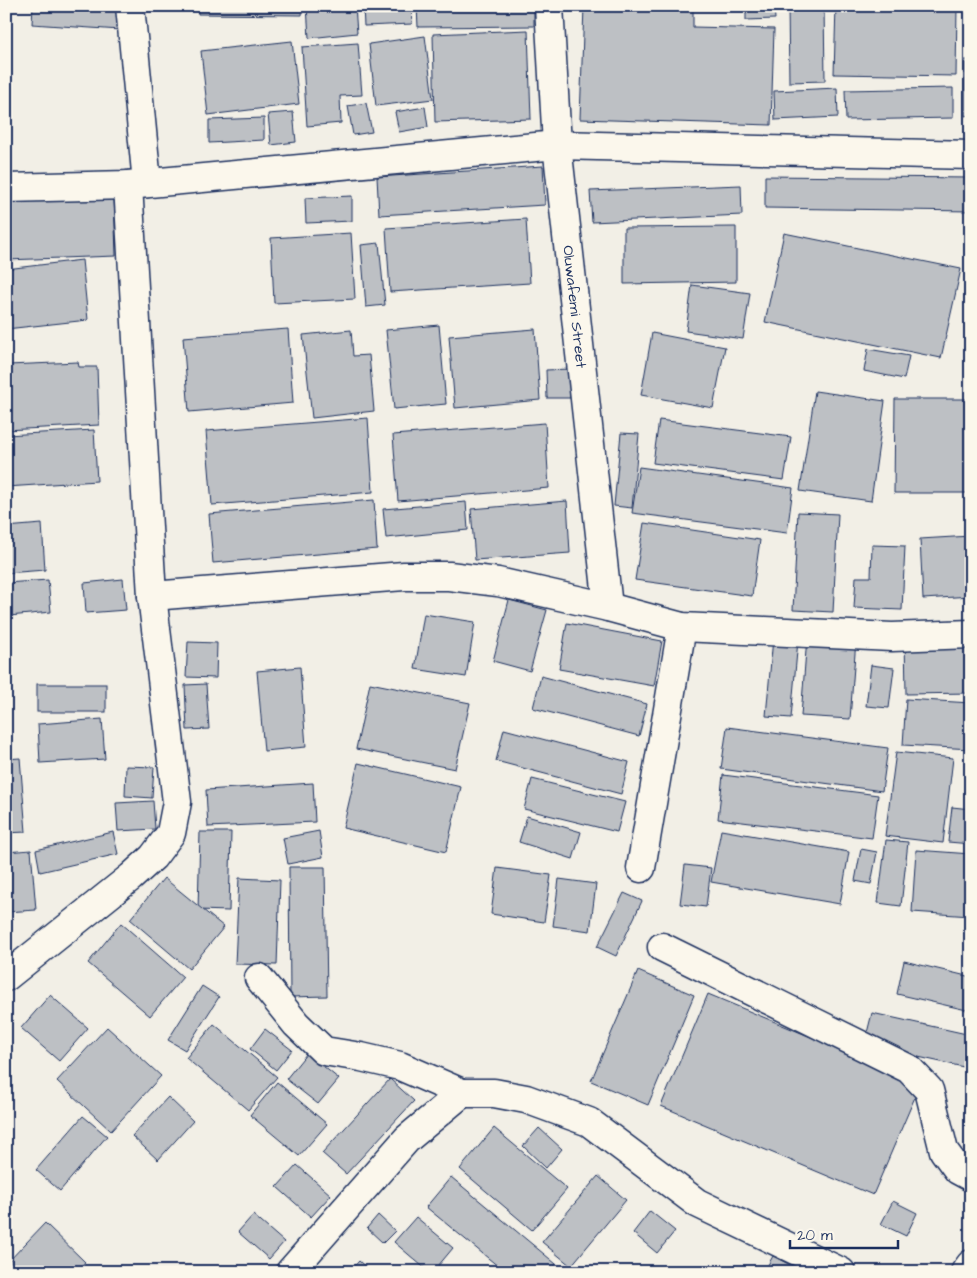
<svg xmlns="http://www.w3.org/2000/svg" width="977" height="1278" font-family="'Architects Daughter',sans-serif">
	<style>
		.building { fill: #bdc0c4; stroke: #1b2f5e }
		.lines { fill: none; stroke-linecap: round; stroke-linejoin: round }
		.minor-casing { stroke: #1b2f5e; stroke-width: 31 }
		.major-casing { stroke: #1b2f5e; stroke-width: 31 }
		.minor { stroke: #fbf7ec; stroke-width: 28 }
		.major { stroke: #fbf7ec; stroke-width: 28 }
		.labels { text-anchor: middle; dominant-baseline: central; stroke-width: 5; stroke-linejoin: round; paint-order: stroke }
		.street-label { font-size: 15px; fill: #1b2f5e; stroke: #fbf7ec }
	</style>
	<rect width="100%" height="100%" fill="#f2efe6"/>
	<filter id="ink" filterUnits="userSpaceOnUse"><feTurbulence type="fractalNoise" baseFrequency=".02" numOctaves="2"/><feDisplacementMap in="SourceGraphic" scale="10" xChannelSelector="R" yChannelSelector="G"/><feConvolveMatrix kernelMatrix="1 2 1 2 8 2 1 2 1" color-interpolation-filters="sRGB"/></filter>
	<g filter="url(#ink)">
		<g class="building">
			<path d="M33,6H121L120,30L32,24Z"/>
			<path d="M198,6H303L302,15L198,14Z"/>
			<path d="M307,6H355L357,33L309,38Z"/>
			<path d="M363,6H411L412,24L364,26Z"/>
			<path d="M417,6H534V26L418,27Z"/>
			<path d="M584,6H693V27L774,29L771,125L580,119Z"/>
			<path d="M746,6H774L775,19L746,20Z"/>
			<path d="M788,6H824L825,81L789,82Z"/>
			<path d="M836,6H957L956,76L834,74Z"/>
			<path d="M528,30L531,119L435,122L433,34Z"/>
			<path d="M425,36L433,99L376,106L369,44Z"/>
			<path d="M292,41L299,104L208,115L201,51Z"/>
			<path d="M358,43L362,95L340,96L341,123L307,126L302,47Z"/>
			<path d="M965,60H971V115L965,116Z"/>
			<path d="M837,88L838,117L775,120L774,91Z"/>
			<path d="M953,88V118L846,120L845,90Z"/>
			<path d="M366,103L372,132L353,135L348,106Z"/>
			<path d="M425,107L428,127L399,132L395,112Z"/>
			<path d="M293,112L296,142L271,145L268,114Z"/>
			<path d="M264,118V140L209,143V120Z"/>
			<path d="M543,166L545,205L379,215L377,177Z"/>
			<path d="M765,176L971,178V211L765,208Z"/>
			<path d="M741,185L742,215L592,222L590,191Z"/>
			<path d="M114,195L116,256L6,260V198Z"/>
			<path d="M352,196V221L306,223L305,198Z"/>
			<path d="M526,219L530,283L390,292L386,228Z"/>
			<path d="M736,227V282L624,284V228Z"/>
			<path d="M351,233L355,299L274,303L271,238Z"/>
			<path d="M784,233L961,269L941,358L765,322Z"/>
			<path d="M379,243L385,305L366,307L361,245Z"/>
			<path d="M82,260L88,320L6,329V269Z"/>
			<path d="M692,285L750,293L743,339L686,331Z"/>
			<path d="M439,325L446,404L394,409L386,330Z"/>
			<path d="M288,329L293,403L189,412L183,337Z"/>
			<path d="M535,329L540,400L455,408L449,336Z"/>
			<path d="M351,330L353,356L369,355L374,411L312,418L303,335Z"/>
			<path d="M652,333L725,347L713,408L641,395Z"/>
			<path d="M868,349L909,356L904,379L864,371Z"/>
			<path d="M78,362L79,367H97L99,425L6,430V374H9L8,365Z"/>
			<path d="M570,369V398H547L546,370Z"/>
			<path d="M815,391L885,401L871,501L800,491Z"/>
			<path d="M895,399H971V493H894Z"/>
			<path d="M368,418L373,492L212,505L206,431Z"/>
			<path d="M659,420L791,437L784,480L653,463Z"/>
			<path d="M545,423L549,488L398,501L393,435Z"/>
			<path d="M94,430L97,481L6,487V435Z"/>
			<path d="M621,433L639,434L632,508L614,506Z"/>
			<path d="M639,467L793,488L787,533L632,513Z"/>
			<path d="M374,500L377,549L213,563L209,514Z"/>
			<path d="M567,501L570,553L475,560L471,509Z"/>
			<path d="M466,502L468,530L386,538L383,509Z"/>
			<path d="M798,512L838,514L833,612L793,610Z"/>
			<path d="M644,523L760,540L752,596L635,580Z"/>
			<path d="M42,524L45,570L6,573V527Z"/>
			<path d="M971,536V596L923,599L920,539Z"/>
			<path d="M872,545L905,546L902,610L854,608L856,577H871Z"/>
			<path d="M123,579L126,610L86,613L84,583Z"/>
			<path d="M48,580L51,612L9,616L6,583Z"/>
			<path d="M509,600L547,610L530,671L493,661Z"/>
			<path d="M424,614L475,622L466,677L415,669Z"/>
			<path d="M567,623L662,641L654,686L559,669Z"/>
			<path d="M807,637L856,640L850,719L801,716Z"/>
			<path d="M971,637V693L906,694L905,638Z"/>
			<path d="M773,638L798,640L791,718L766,716Z"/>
			<path d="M188,642L217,643L216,678L186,677Z"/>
			<path d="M871,665L894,668L889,708L866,706Z"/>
			<path d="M300,667L306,747L264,751L257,671Z"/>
			<path d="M541,676L647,704L639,736L533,708Z"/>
			<path d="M370,683L470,703L455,769L356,749Z"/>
			<rect x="37" y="684" width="69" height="28"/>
			<path d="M206,684L209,729L187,730L185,685Z"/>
			<path d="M906,699L971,703V749L903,745Z"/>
			<path d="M102,719L105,759L40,763L38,724Z"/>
			<path d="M727,727L888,748L882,791L721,769Z"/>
			<path d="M504,729L629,762L621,794L496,761Z"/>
			<path d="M896,752L953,758L943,843L885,836Z"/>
			<path d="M20,758L26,832L6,833V759Z"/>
			<path d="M358,763L461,787L446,852L343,828Z"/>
			<path d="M126,766L154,767L152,798L125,796Z"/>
			<path d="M723,775L878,795L872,838L718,819Z"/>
			<path d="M532,779L625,802L617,832L524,809Z"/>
			<path d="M313,783L315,822L208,827L206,790Z"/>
			<path d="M153,801L155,829L118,831L116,803Z"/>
			<path d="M952,807L971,809V844L948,842Z"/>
			<path d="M527,816L581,832L573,859L519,842Z"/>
			<path d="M721,830L849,852L840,904L711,882Z"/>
			<path d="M319,831L323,857L288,864L283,838Z"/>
			<path d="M113,832L118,854L40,872L36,850Z"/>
			<path d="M200,832H231L229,911L198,910Z"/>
			<path d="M886,840L908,842L901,906L878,903Z"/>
			<path d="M861,849L877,852L871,884L855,881Z"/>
			<path d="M31,850L36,910L6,912V852Z"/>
			<path d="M916,850L971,854V916L912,912Z"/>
			<path d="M685,865L711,868L706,907L680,904Z"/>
			<path d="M289,867H325L327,996L290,997Z"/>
			<path d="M497,868L551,875L544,922L491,914Z"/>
			<path d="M164,878L224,927L189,969L130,919Z"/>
			<path d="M239,878L280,880L277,965L235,964Z"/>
			<path d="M559,879L596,884L590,931L553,926Z"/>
			<path d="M624,893L642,901L616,956L597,947Z"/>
			<path d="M121,923L183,977L150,1016L88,963Z"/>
			<path d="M904,961L971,977V1011L897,994Z"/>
			<path d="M638,971L694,995L648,1105L591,1081Z"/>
			<path d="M202,986L219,997L185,1050L168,1040Z"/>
			<path d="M708,994L921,1083L873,1195L661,1106Z"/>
			<path d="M50,995L88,1028L59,1061L21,1028Z"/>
			<path d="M872,1013L971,1035V1058L968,1068L864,1045Z"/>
			<path d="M214,1024L277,1077L248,1110L186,1058Z"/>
			<path d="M107,1027L161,1076L111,1131L57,1081Z"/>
			<path d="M265,1029L292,1050L276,1070L250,1049Z"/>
			<path d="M307,1053L339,1079L318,1104L286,1079Z"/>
			<path d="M390,1079L414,1101L346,1174L322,1153Z"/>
			<path d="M277,1082L327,1124L299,1156L250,1115Z"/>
			<path d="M168,1097L193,1121L158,1160L132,1136Z"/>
			<path d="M83,1116L107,1136L60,1191L36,1170Z"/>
			<path d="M494,1128L567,1189L532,1230L460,1169Z"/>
			<path d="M539,1128L562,1149L546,1168L523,1146Z"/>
			<path d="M297,1165L331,1195L311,1217L277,1187Z"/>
			<path d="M598,1176L626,1200L571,1266L542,1242Z"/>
			<path d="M451,1177L556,1264L549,1272H505L426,1207Z"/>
			<path d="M893,1201L917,1213L906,1236L881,1224Z"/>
			<path d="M650,1211L675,1231L657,1253L633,1233Z"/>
			<path d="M253,1215L284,1242L269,1259L238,1232Z"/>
			<path d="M378,1215L395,1231L383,1243L367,1228Z"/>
			<path d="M416,1217L453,1248L433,1272H429L394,1242Z"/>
			<path d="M45,1223L85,1262L76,1272H6V1264Z"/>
			<path d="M773,1256L792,1266L789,1272H764Z"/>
			<path d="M359,1261L371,1272H349Z"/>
		</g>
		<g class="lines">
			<g class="minor-casing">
				<g id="minor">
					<path d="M130,6L147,183"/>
					<path id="s1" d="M549,6L557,145L608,607"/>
					<path d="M6,188L128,185L557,145L971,155"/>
					<path d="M152,596L404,576H449L498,582L608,607L682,627L892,637L971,634"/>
					<path d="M641,868L682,627"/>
					<path d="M662,947L909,1069L929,1090L944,1151L958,1170L971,1177"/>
					<path d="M6,977L131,877L153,857L171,833L177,802L152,596L128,185"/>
					<path d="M259,978L296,1024L324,1051L361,1057L400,1066L462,1093H494L526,1099L589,1122L697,1203L841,1272"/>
					<path d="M290,1272L407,1139L462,1093"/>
				</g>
			</g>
			<g class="major-casing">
				<path id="major" d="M965,1272L971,1264"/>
			</g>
			<use href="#minor" class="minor"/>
			<use href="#major" class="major"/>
		</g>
	</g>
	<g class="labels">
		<g class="street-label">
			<text stroke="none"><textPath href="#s1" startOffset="302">Oluwafemi Street</textPath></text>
		</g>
	</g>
	<rect width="977" height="1278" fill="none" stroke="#fbf7ec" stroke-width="25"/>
	<rect x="12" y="12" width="952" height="1253" fill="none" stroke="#1b2f5e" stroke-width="2" filter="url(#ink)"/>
	<path d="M790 1240v8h108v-8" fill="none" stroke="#1b2f5e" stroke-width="2.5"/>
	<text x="797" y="1240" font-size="15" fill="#1b2f5e" stroke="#fbf7ec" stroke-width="4" paint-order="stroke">20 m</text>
</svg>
